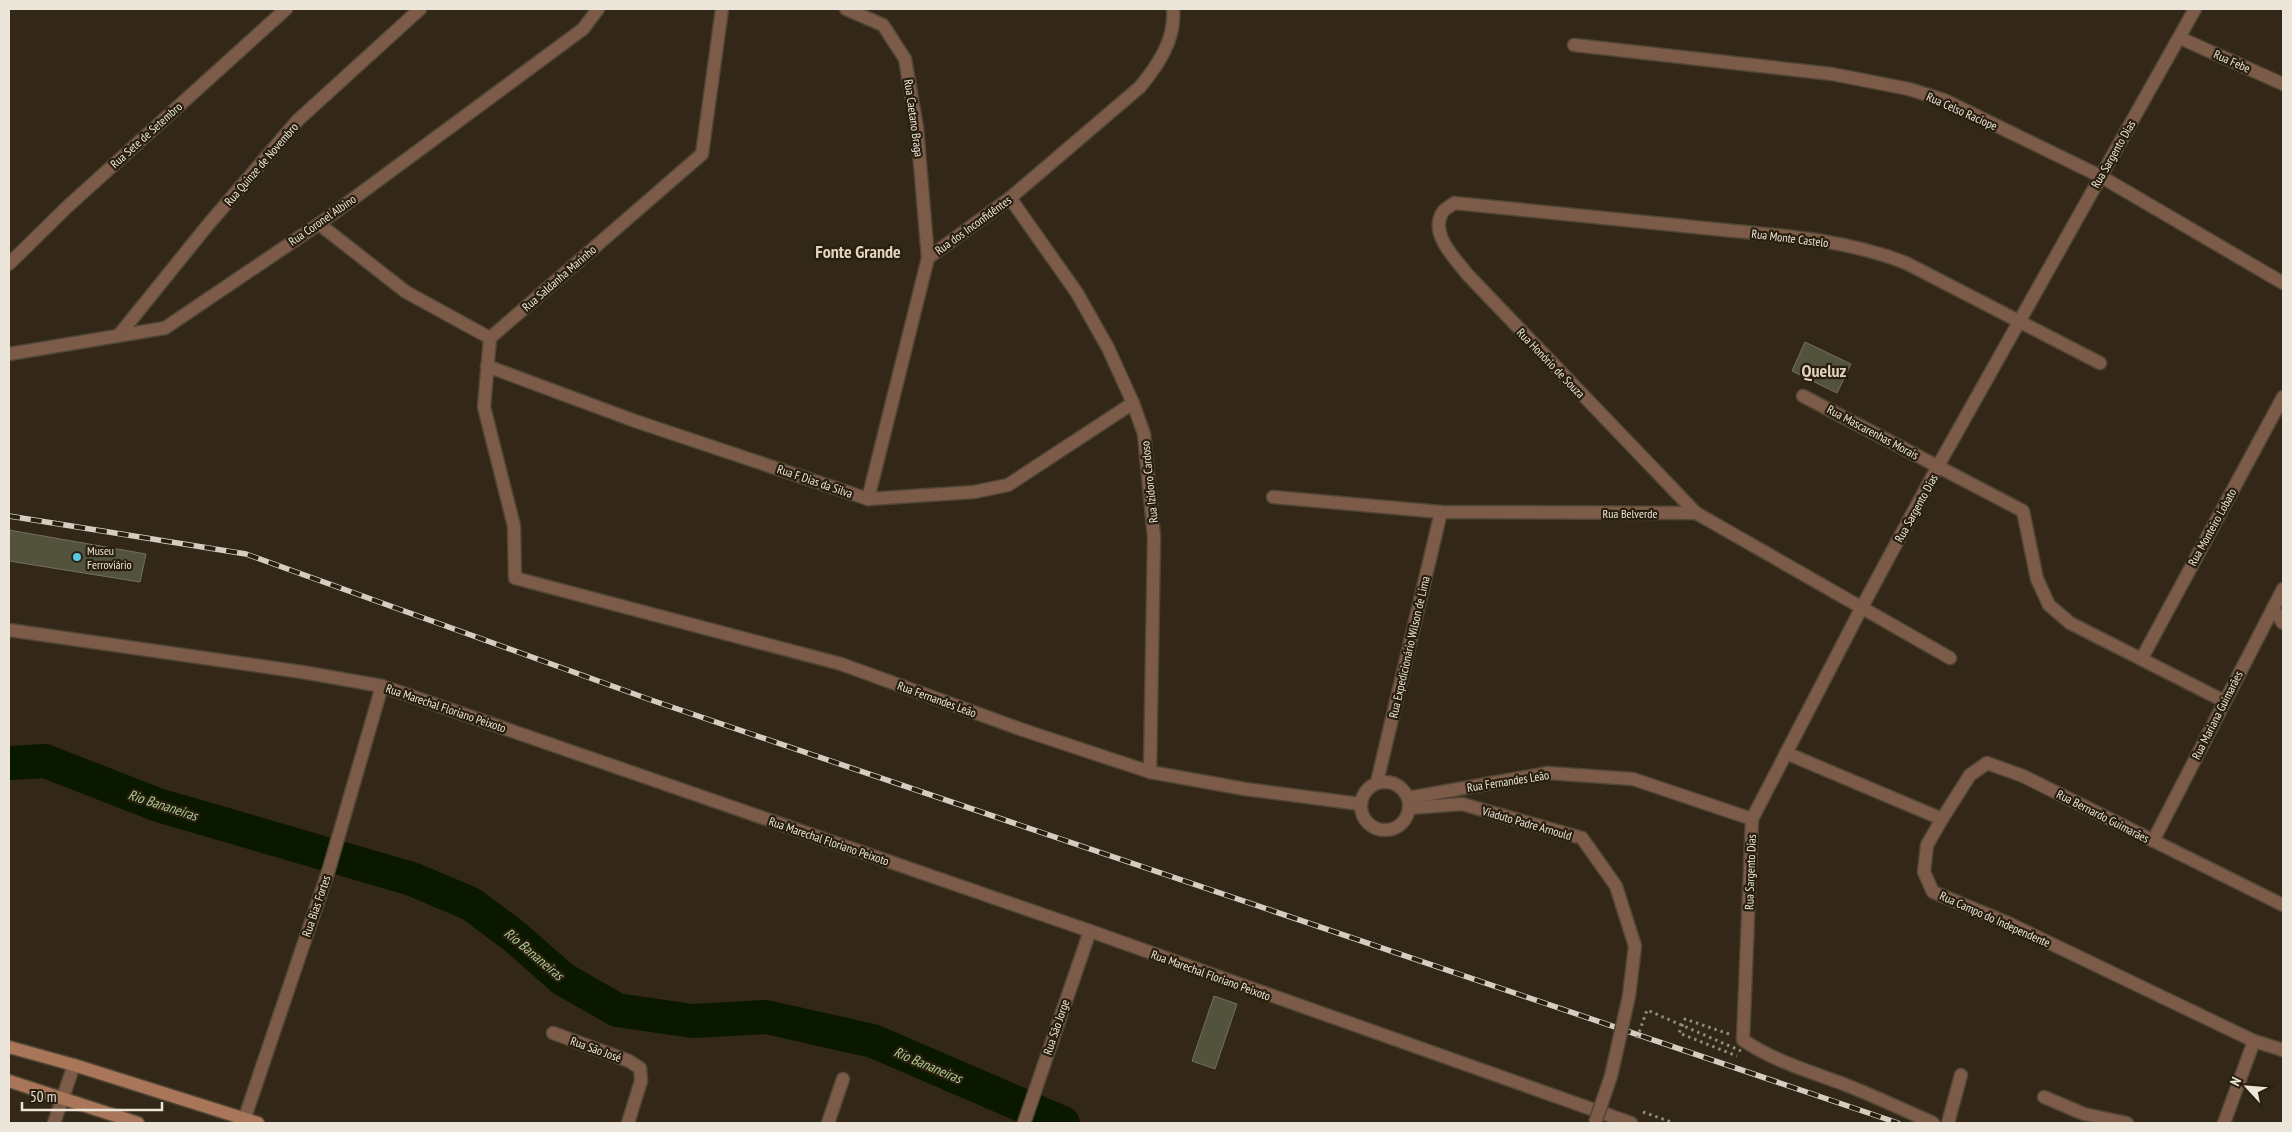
<svg xmlns="http://www.w3.org/2000/svg" width="2292" height="1132" font-family="'PT Sans Narrow',sans-serif">
	<style>
		.lines { fill: none; stroke-linecap: round; stroke-linejoin: round }
		.river { stroke: #0a1800; stroke-width: 34 }
		.building { fill: #53523d; stroke: #72715b }
		.street-casing { stroke: #514636; stroke-width: 15 }
		.secondary-casing { stroke: #514636; stroke-width: 15 }
		.path { stroke: #938b7d; stroke-width: 3; stroke-dasharray: 2.5 4; stroke-linecap: butt }
		.street { stroke: #7c5b49; stroke-width: 12 }
		.secondary { stroke: #a97659; stroke-width: 12 }
		.rail-casing { stroke: #d4cdc1; stroke-width: 5.5 }
		.rail { stroke: #291f0e; stroke-width: 4; stroke-dasharray: 11; stroke-linecap: butt }
		.street-bridge-casing { stroke: #514636; stroke-width: 15; stroke-linecap: butt }
		.path-bridge { stroke: #938b7d; stroke-width: 3; stroke-dasharray: 2.5 4; stroke-linecap: butt }
		.street-bridge { stroke: #7c5b49; stroke-width: 12 }
		.poi-dot { fill: #57c9e2; stroke: #291f0e; stroke-width: 2 }
		.labels { text-anchor: middle; dominant-baseline: central; stroke-width: 4.5; stroke-linejoin: round; paint-order: stroke }
		.street-label { font-size: 12px; fill: #ece5da; stroke: #291f0e }
		.poi-label { font-size: 12px; fill: #ece5da; stroke: #291f0e; text-anchor: start }
		.water-label { font-size: 14px; font-style: italic; fill: #accc95; stroke: #291f0e }
		.district-label { font-size: 18px; font-weight: bold; fill: #e2d4be; stroke: #291f0e }
	</style>
	<rect width="100%" height="100%" fill="#332817"/>
	<g class="lines">
		<path class="river" d="M9,763L45,761L158,805L412,879L471,904L514,936L563,979L617,1010L692,1021L766,1017L873,1041L1063,1123"/>
	</g>
	<g class="building">
		<path d="M1805,342L1851,364L1837,393L1792,371Z"/>
		<path d="M9,530L146,554L140,582L9,561Z"/>
		<path d="M1214,996L1237,1004L1215,1069L1192,1061Z"/>
	</g>
	<g class="lines">
		<g class="street-casing">
			<g id="street">
				<path d="M722,9L702,154L490,338L484,407L514,526L515,578L841,664L1023,730L1150,772L1245,789L1360,804"/>
				<path d="M846,9L883,25L905,59L917,128L928,258"/>
				<path d="M2180,38L2283,84"/>
				<path d="M1574,45L1832,74L1909,89L1944,100L2100,176L2283,283"/>
				<path d="M1010,198L1077,293L1108,348L1133,403L1144,434L1154,537L1150,772"/>
				<path d="M319,224L406,292L490,338"/>
				<path d="M9,264L67,207L286,9"/>
				<path d="M119,335L207,226L298,120L420,9"/>
				<path d="M9,354L165,328L319,224L583,29L598,9"/>
				<path d="M487,366L635,421L868,499L974,492L1008,485L1133,403"/>
				<path d="M1803,396L2023,511L2037,579L2049,605L2070,623L2224,701"/>
				<path d="M1273,497L1441,512L1696,513L1950,658"/>
				<path d="M868,499L928,258L1010,198L1140,87C1158,65 1176,39 1173,9"/>
				<path d="M1696,513L1467,274C1455,258 1430,235 1442,213C1444,209 1451,206 1454,203C1538,211 1621,219 1704,228C1772,235 1843,238 1906,263L2100,363"/>
				<path d="M2273,608L2283,623"/>
				<path d="M9,630L302,672L382,686L1090,931L1631,1123"/>
				<path d="M2142,658L2283,397"/>
				<path d="M1786,753L1942,819L1927,845L1924,872L1933,892L2008,923L2254,1041L2283,1050"/>
				<circle cx="1385" cy="806" r="24"/>
				<path d="M1377,782L1441,512"/>
				<path d="M1408,798L1548,773L1633,779L1752,819"/>
				<path d="M1410,808L1462,804L1582,838"/>
				<path d="M1942,819L1970,775L1987,763L2023,776L2283,905"/>
				<path d="M2153,841L2283,589"/>
				<path d="M553,1033L629,1061L640,1068L641,1081L628,1123"/>
				<path d="M2044,1097L2084,1114L2127,1123"/>
				<path d="M54,1123L74,1065"/>
				<path d="M243,1123L329,869L382,686"/>
				<path d="M828,1123L843,1079"/>
				<path d="M1024,1123L1090,931"/>
				<path d="M1933,1123C1902,1109 1872,1095 1841,1083C1808,1071 1772,1060 1743,1040L1752,819L1862,607L1938,466L2195,9"/>
				<path d="M1948,1123L1961,1075"/>
				<path d="M2224,1123L2254,1041"/>
			</g>
		</g>
		<g class="secondary-casing">
			<g id="secondary">
				<path d="M9,1047L74,1065L258,1123"/>
				<path d="M9,1081L138,1123"/>
			</g>
		</g>
		<g class="path">
			<path d="M1729,1034L1685,1019L1679,1033L1737,1056"/>
			<path d="M1643,1112L1674,1123"/>
		</g>
		<use href="#street" class="street"/>
		<use href="#secondary" class="secondary"/>
		<g class="rail-casing">
			<path id="rail" d="M9,516L246,554L651,700L1898,1123"/>
		</g>
		<use href="#rail" class="rail"/>
		<g class="street-bridge-casing">
			<path id="street-bridge" d="M1582,838L1616,886L1635,946L1629,996L1611,1076L1595,1123"/>
		</g>
		<path class="path-bridge" d="M1637,1038L1647,1010L1741,1051"/>
		<use href="#street-bridge" class="street-bridge"/>
	</g>
	<circle class="poi-dot" cx="77" cy="557" r="5"/>
	<g class="labels">
		<g class="street-label">
			<text transform="translate(2232 61) rotate(24)">Rua Febe</text>
			<text transform="translate(1962 111) rotate(24)">Rua Celso Raciope</text>
			<text transform="translate(914 118) rotate(82)">Rua Caetano Braga</text>
			<text transform="translate(146 135) rotate(-42)">Rua Sete de Setembro</text>
			<text transform="translate(2113 154) rotate(-60)">Rua Sargento Dias</text>
			<text transform="translate(261 164) rotate(-49)">Rua Quinze de Novembro</text>
			<text transform="translate(322 220) rotate(-35)">Rua Coronel Albino</text>
			<text transform="translate(973 225) rotate(-36)">Rua dos Inconfidêntes</text>
			<text transform="translate(1790 238) rotate(7)">Rua Monte Castelo</text>
			<text transform="translate(559 278) rotate(-41)">Rua Saldanha Marinho</text>
			<text transform="translate(1551 363) rotate(46)">Rua Honório de Souza</text>
			<text transform="translate(1873 432) rotate(28)">Rua Mascarenhas Morais</text>
			<text transform="translate(815 481) rotate(19)">Rua F Dias da Silva</text>
			<text transform="translate(1149 482) rotate(-96)">Rua Izidoro Cardoso</text>
			<text transform="translate(1916 508) rotate(-61)">Rua Sargento Dias</text>
			<text x="1630" y="513">Rua Belverde</text>
			<text transform="translate(2212 527) rotate(-61)">Rua Monteiro Lobato</text>
			<text transform="translate(1409 647) rotate(-77)">Rua Expedicionário Wilson de Lima</text>
			<text transform="translate(937 699) rotate(20)">Rua Fernandes Leão</text>
			<text transform="translate(446 708) rotate(19)">Rua Marechal Floriano Peixoto</text>
			<text transform="translate(2217 715) rotate(-63)">Rua Mariana Guimarães</text>
			<text transform="translate(1508 781) rotate(-9)">Rua Fernandes Leão</text>
			<text transform="translate(2103 816) rotate(27)">Rua Bernardo Guimarães</text>
			<text transform="translate(1527 823) rotate(16)">Viaduto Padre Arnould</text>
			<text transform="translate(829 841) rotate(19)">Rua Marechal Floriano Peixoto</text>
			<text transform="translate(1750 872) rotate(-88)">Rua Sargento Dias</text>
			<text transform="translate(316 906) rotate(-71)">Rua Bias Fortes</text>
			<text transform="translate(1995 919) rotate(24)">Rua Campo do Independente</text>
			<text transform="translate(1211 975) rotate(20)">Rua Marechal Floriano Peixoto</text>
			<text transform="translate(1056 1027) rotate(-71)">Rua São Jorge</text>
			<text transform="translate(596 1049) rotate(20)">Rua São José</text>
		</g>
		<g class="poi-label">
			<text x="87" y="550">Museu<tspan x="87" dy="14">Ferroviário</tspan></text>
		</g>
		<g class="water-label">
			<text transform="translate(163 805) rotate(18)">Rio Bananeiras</text>
			<text transform="translate(534 954) rotate(40)">Rio Bananeiras</text>
			<text transform="translate(928 1065) rotate(23)">Rio Bananeiras</text>
		</g>
		<g class="district-label">
			<text x="858" y="251">Fonte Grande</text>
			<text x="1824" y="370">Queluz</text>
		</g>
	</g>
	<rect width="2292" height="1132" fill="none" stroke="#ece5da" stroke-width="20"/>
	<g transform="translate(2247 1087) rotate(296)" stroke="#291f0e" stroke-width="4" paint-order="stroke">
	<path d="M0-4L9 19L0 12L-9 19Z" fill="#ece5da"/>
	<text y="-8" font-size="14" font-weight="bold" text-anchor="middle" fill="#ece5da">N</text>
	</g>
	<path d="M22 1102v8h140v-8" fill="none" stroke="#ece5da" stroke-width="2.5"/>
	<text x="30" y="1102" font-size="15" fill="#ece5da" stroke="#291f0e" stroke-width="4" paint-order="stroke">50 m</text>
</svg>
